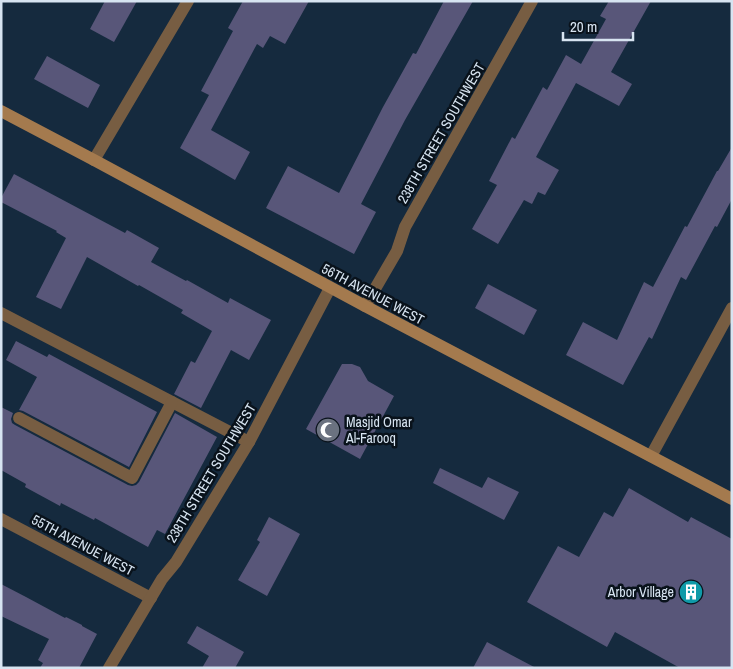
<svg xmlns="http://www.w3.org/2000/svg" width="733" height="669" font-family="'Archivo Narrow',sans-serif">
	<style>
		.building { fill: #585679 }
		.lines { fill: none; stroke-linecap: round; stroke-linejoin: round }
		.lane { stroke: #775d42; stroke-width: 12 }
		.street { stroke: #775d42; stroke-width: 12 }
		.secondary { stroke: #a47a4e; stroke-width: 12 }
		.labels { text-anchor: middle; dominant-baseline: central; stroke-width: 5; stroke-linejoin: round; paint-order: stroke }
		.street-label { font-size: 14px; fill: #d7e4f1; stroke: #09121b }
		.poi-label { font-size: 14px; fill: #d7e4f1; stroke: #09121b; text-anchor: start }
	</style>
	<rect width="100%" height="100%" fill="#152a3e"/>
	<g class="building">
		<path d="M105,1H137L114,42L90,29Z"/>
		<path d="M243,1H309L285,44L270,36L263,48L257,44L211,130L250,152L235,180L180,148L209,95L201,91L233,31L228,28Z"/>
		<path d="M444,1H473L405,120L361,204L376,212L354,254L266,208L288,166L339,193L383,107L413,53L416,54Z"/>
		<path d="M609,1H651L611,72L632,84L619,106L576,83L536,157L559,170L545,195L538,192L532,204L524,200L498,244L472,229L497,185L489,181L512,137L515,139L543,87L547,90L566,55L581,64L606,19L600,16Z"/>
		<path d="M47,56L100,85L88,108L34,79Z"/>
		<path d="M732,147V199L717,227L715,226L686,280L681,277L652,339L649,337L623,385L566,355L583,322L617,340L644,282L653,287L685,226L687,227L717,171H718Z"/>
		<path d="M14,174L125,233L127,230L159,248L151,262L186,281L187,280L228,303L230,298L271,320L249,360L231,350L201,408L174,394L191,361L195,363L212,331L181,313L183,310L139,285L138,286L87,257L61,309L36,297L66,238L56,232L57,231L1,202V198Z"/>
		<path d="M488,284L537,310L524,335L475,308Z"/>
		<path d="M16,341L47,357L49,354L157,412L129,467L23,411L19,410L37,377L6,360Z"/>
		<path d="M342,364H352L360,367L368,381L394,396L360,459L306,429Z"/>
		<path d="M1,407L13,413L11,419L12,423L15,425L128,485L132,486L136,485L139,482L175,413L217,437L165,534L157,530L148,547L95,518L94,520L61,503L60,506L25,487L26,484L1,470Z"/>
		<path d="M440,468L482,488L488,477L519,492L504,520L433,483Z"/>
		<path d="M629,488L688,522L691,517L732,539V668H680L615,632L607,647L527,602L558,546L579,557L604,512L613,517Z"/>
		<path d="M269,517L300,534L267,596L238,580L260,542L257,540Z"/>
		<path d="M1,584L26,597L65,618L66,617L82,625V626L97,634L79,668H40L43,663L38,660L49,639L1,616Z"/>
		<path d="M197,626L244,652L235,668H202L209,656L187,643Z"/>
		<path d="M487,642L536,668H473Z"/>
	</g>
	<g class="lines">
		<g class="lane">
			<path d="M1,313L249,442"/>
			<path d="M19,418L132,478L172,402"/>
		</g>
		<g class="street">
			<path d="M94,160L188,1"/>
			<path d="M365,306L397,251L405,227L532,1"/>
			<path d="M651,456L732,308"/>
			<path d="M1,519L151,598"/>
			<path d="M109,668L162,579L176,562L249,442L330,288"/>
		</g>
		<path class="secondary" d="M1,111L94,160L365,306L732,499"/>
	</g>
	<defs>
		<g id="mosque-disc" transform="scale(1.25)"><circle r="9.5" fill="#6b7280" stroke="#09121b"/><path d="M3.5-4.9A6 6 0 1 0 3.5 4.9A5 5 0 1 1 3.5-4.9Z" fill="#fff"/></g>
		<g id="building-disc" transform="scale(1.25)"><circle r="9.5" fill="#0f9aa8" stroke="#09121b"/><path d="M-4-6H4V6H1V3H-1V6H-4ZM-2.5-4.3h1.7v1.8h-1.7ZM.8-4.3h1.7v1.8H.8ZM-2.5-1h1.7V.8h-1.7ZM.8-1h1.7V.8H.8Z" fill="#fff"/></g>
	</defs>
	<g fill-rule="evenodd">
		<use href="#mosque-disc" x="328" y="430"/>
		<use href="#building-disc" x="691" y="592"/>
	</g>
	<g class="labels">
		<g class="street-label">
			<text transform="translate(441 133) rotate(-60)">238TH STREET SOUTHWEST</text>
			<text transform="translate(373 294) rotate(28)">56TH AVENUE WEST</text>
			<text transform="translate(211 473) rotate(-59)">238TH STREET SOUTHWEST</text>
			<text transform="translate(83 545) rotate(28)">55TH AVENUE WEST</text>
		</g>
		<g class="poi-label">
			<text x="346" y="422">Masjid Omar<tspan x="346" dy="16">Al-Farooq</tspan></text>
			<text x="674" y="592" text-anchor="end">Arbor Village</text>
		</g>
	</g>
	<rect width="733" height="669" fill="none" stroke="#d7e4f1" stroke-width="5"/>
	<path d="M563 32v8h70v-8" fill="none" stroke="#d7e4f1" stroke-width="2.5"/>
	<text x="570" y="32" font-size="15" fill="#d7e4f1" stroke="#09121b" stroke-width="4" paint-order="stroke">20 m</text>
</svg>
